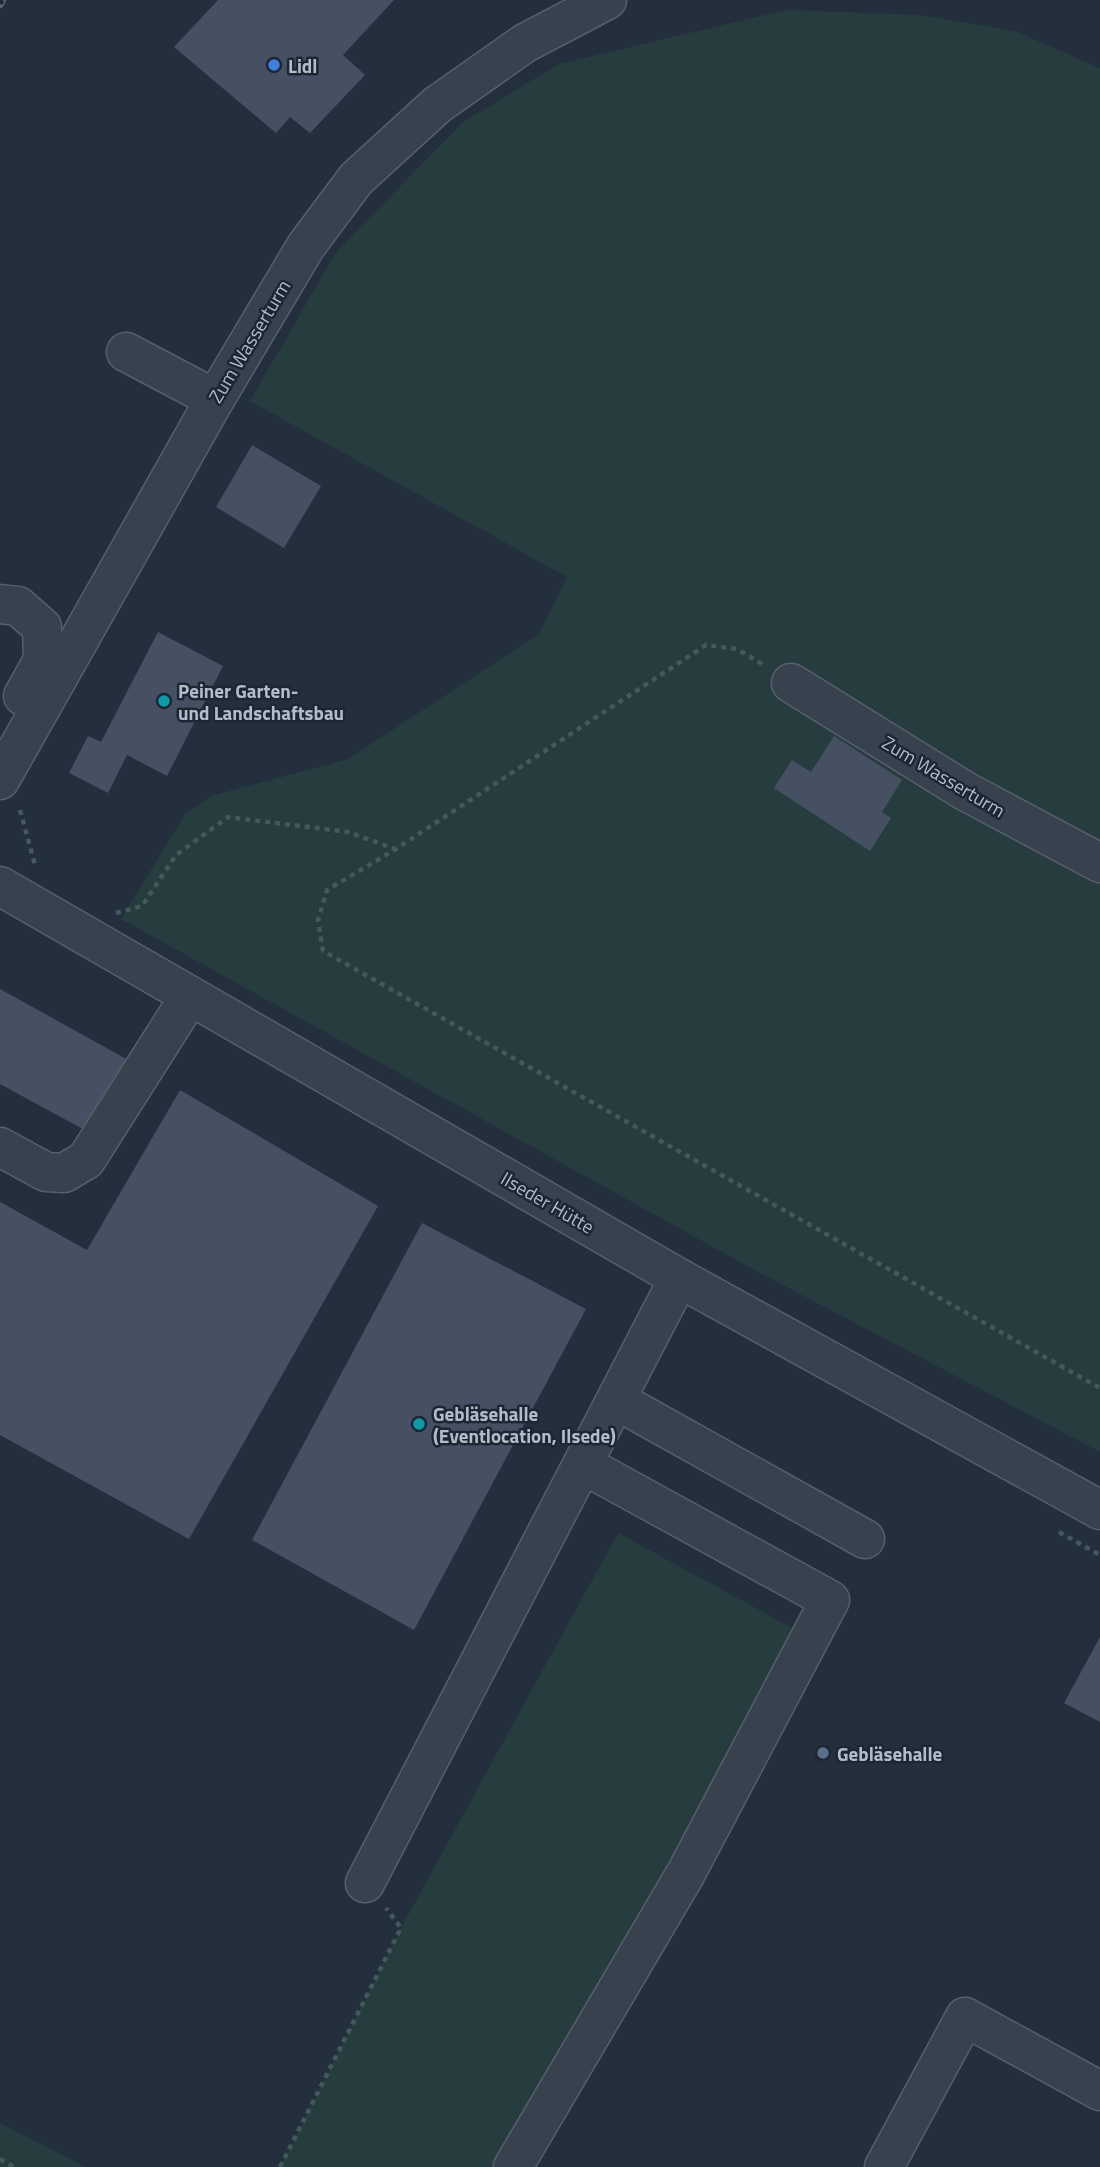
<svg xmlns="http://www.w3.org/2000/svg" width="1100" height="2167" font-family="'Titillium Web',sans-serif">
	<style>
		.green { fill: #263c3f }
		.building { fill: #455162 }
		.lines { fill: none; stroke-linecap: round; stroke-linejoin: round }
		.minor-casing { stroke: #565f6c; stroke-width: 41 }
		.path { stroke: #44595c; stroke-width: 4.5; stroke-dasharray: 5 5; stroke-linecap: butt }
		.minor { stroke: #38414e; stroke-width: 38 }
		.rail-casing { stroke: #5a6575; stroke-width: 8 }
		.rail { stroke: #1d2633; stroke-width: 5; stroke-dasharray: 16; stroke-linecap: butt }
		.shop-dot { fill: #3f7fe0; stroke: #1d2633; stroke-width: 2.5 }
		.culture-dot { fill: #0f9aa8; stroke: #1d2633; stroke-width: 2.5 }
		.service-dot { fill: #5c6f8a; stroke: #1d2633; stroke-width: 2.5 }
		.labels { text-anchor: middle; dominant-baseline: central; stroke-width: 5; stroke-linejoin: round; paint-order: stroke }
		.poi-label { font-size: 19px; font-weight: bold; fill: #b4bcc9; stroke: #1d2633; text-anchor: start }
		.street-label { font-size: 19px; fill: #b4bcc9; stroke: #1d2633 }
	</style>
	<rect width="100%" height="100%" fill="#242f3e"/>
	<g class="green">
		<path d="M786,10L921,15L1015,31L1100,68V1452L758,1272L121,919L185,814L211,796L348,759L539,634L567,577L250,401L336,252L463,122L559,64Z"/>
		<path d="M618,1533L796,1630L505,2167H280L401,1928Z"/>
		<path d="M0,2123L86,2167H0Z"/>
	</g>
	<g class="building">
		<path d="M218,0H394L343,55L365,75L310,133L290,117L276,133L174,47Z"/>
		<path d="M252,445L321,486L284,548L216,507Z"/>
		<path d="M158,632L223,666L167,776L127,755L108,793L69,773L88,736L101,742Z"/>
		<path d="M834,736L902,780L882,812L891,818L870,851L774,788L792,760L811,772Z"/>
		<path d="M0,989L130,1061L90,1133L0,1084Z"/>
		<path d="M180,1090L378,1206L189,1539L0,1435V1202L87,1250Z"/>
		<path d="M422,1223L586,1309L414,1630L252,1540Z"/>
		<path d="M1100,1637V1722L1064,1703Z"/>
	</g>
	<g class="lines">
		<g class="minor-casing">
			<g id="minor">
				<path d="M126,352L215,399"/>
				<path d="M0,604L18,606L42,627L43,660L23,696"/>
				<path d="M791,683L965,791L1100,863"/>
				<path d="M0,780L215,399L306,246L356,179L437,105L525,43L607,0"/>
				<path d="M0,886L679,1278L1100,1510"/>
				<path d="M0,1147L46,1172L64,1173L86,1160L190,996"/>
				<path d="M616,1400L865,1539"/>
				<path d="M365,1883L679,1278"/>
				<path d="M513,2167L686,1873L830,1600L584,1465"/>
				<path d="M884,2167L965,2017L1100,2091"/>
			</g>
		</g>
		<g class="path">
			<path d="M762,664L737,649L706,645L396,849L327,890L318,920L323,951L1100,1388"/>
			<path d="M20,810L35,865"/>
			<path d="M116,913L142,906L176,855L228,817L348,832L395,849"/>
			<path d="M1059,1532L1100,1555"/>
			<path d="M0,2159L14,2167"/>
			<path d="M280,2167L401,1928L386,1908"/>
		</g>
		<use href="#minor" class="minor"/>
		<g class="rail-casing">
			<path id="rail" d="M0,4L2,0"/>
		</g>
		<use href="#rail" class="rail"/>
	</g>
	<circle class="shop-dot" cx="274" cy="65" r="7"/>
	<g class="culture-dot">
		<circle cx="164" cy="701" r="7"/>
		<circle cx="419" cy="1424" r="7"/>
	</g>
	<circle class="service-dot" cx="823" cy="1753" r="7"/>
	<g class="labels">
		<g class="poi-label">
			<text x="288" y="65">Lidl</text>
			<text x="178" y="690">Peiner Garten-<tspan x="178" dy="22">und Landschaftsbau</tspan></text>
			<text x="433" y="1413">Gebläsehalle<tspan x="433" dy="22">(Eventlocation, Ilsede)</tspan></text>
			<text x="837" y="1753">Gebläsehalle</text>
		</g>
		<g class="street-label">
			<text transform="translate(249 341) rotate(-59)">Zum Wasserturm</text>
			<text transform="translate(944 776) rotate(31)">Zum Wasserturm</text>
			<text transform="translate(548 1202) rotate(30)">Ilseder Hütte</text>
		</g>
	</g>
</svg>
